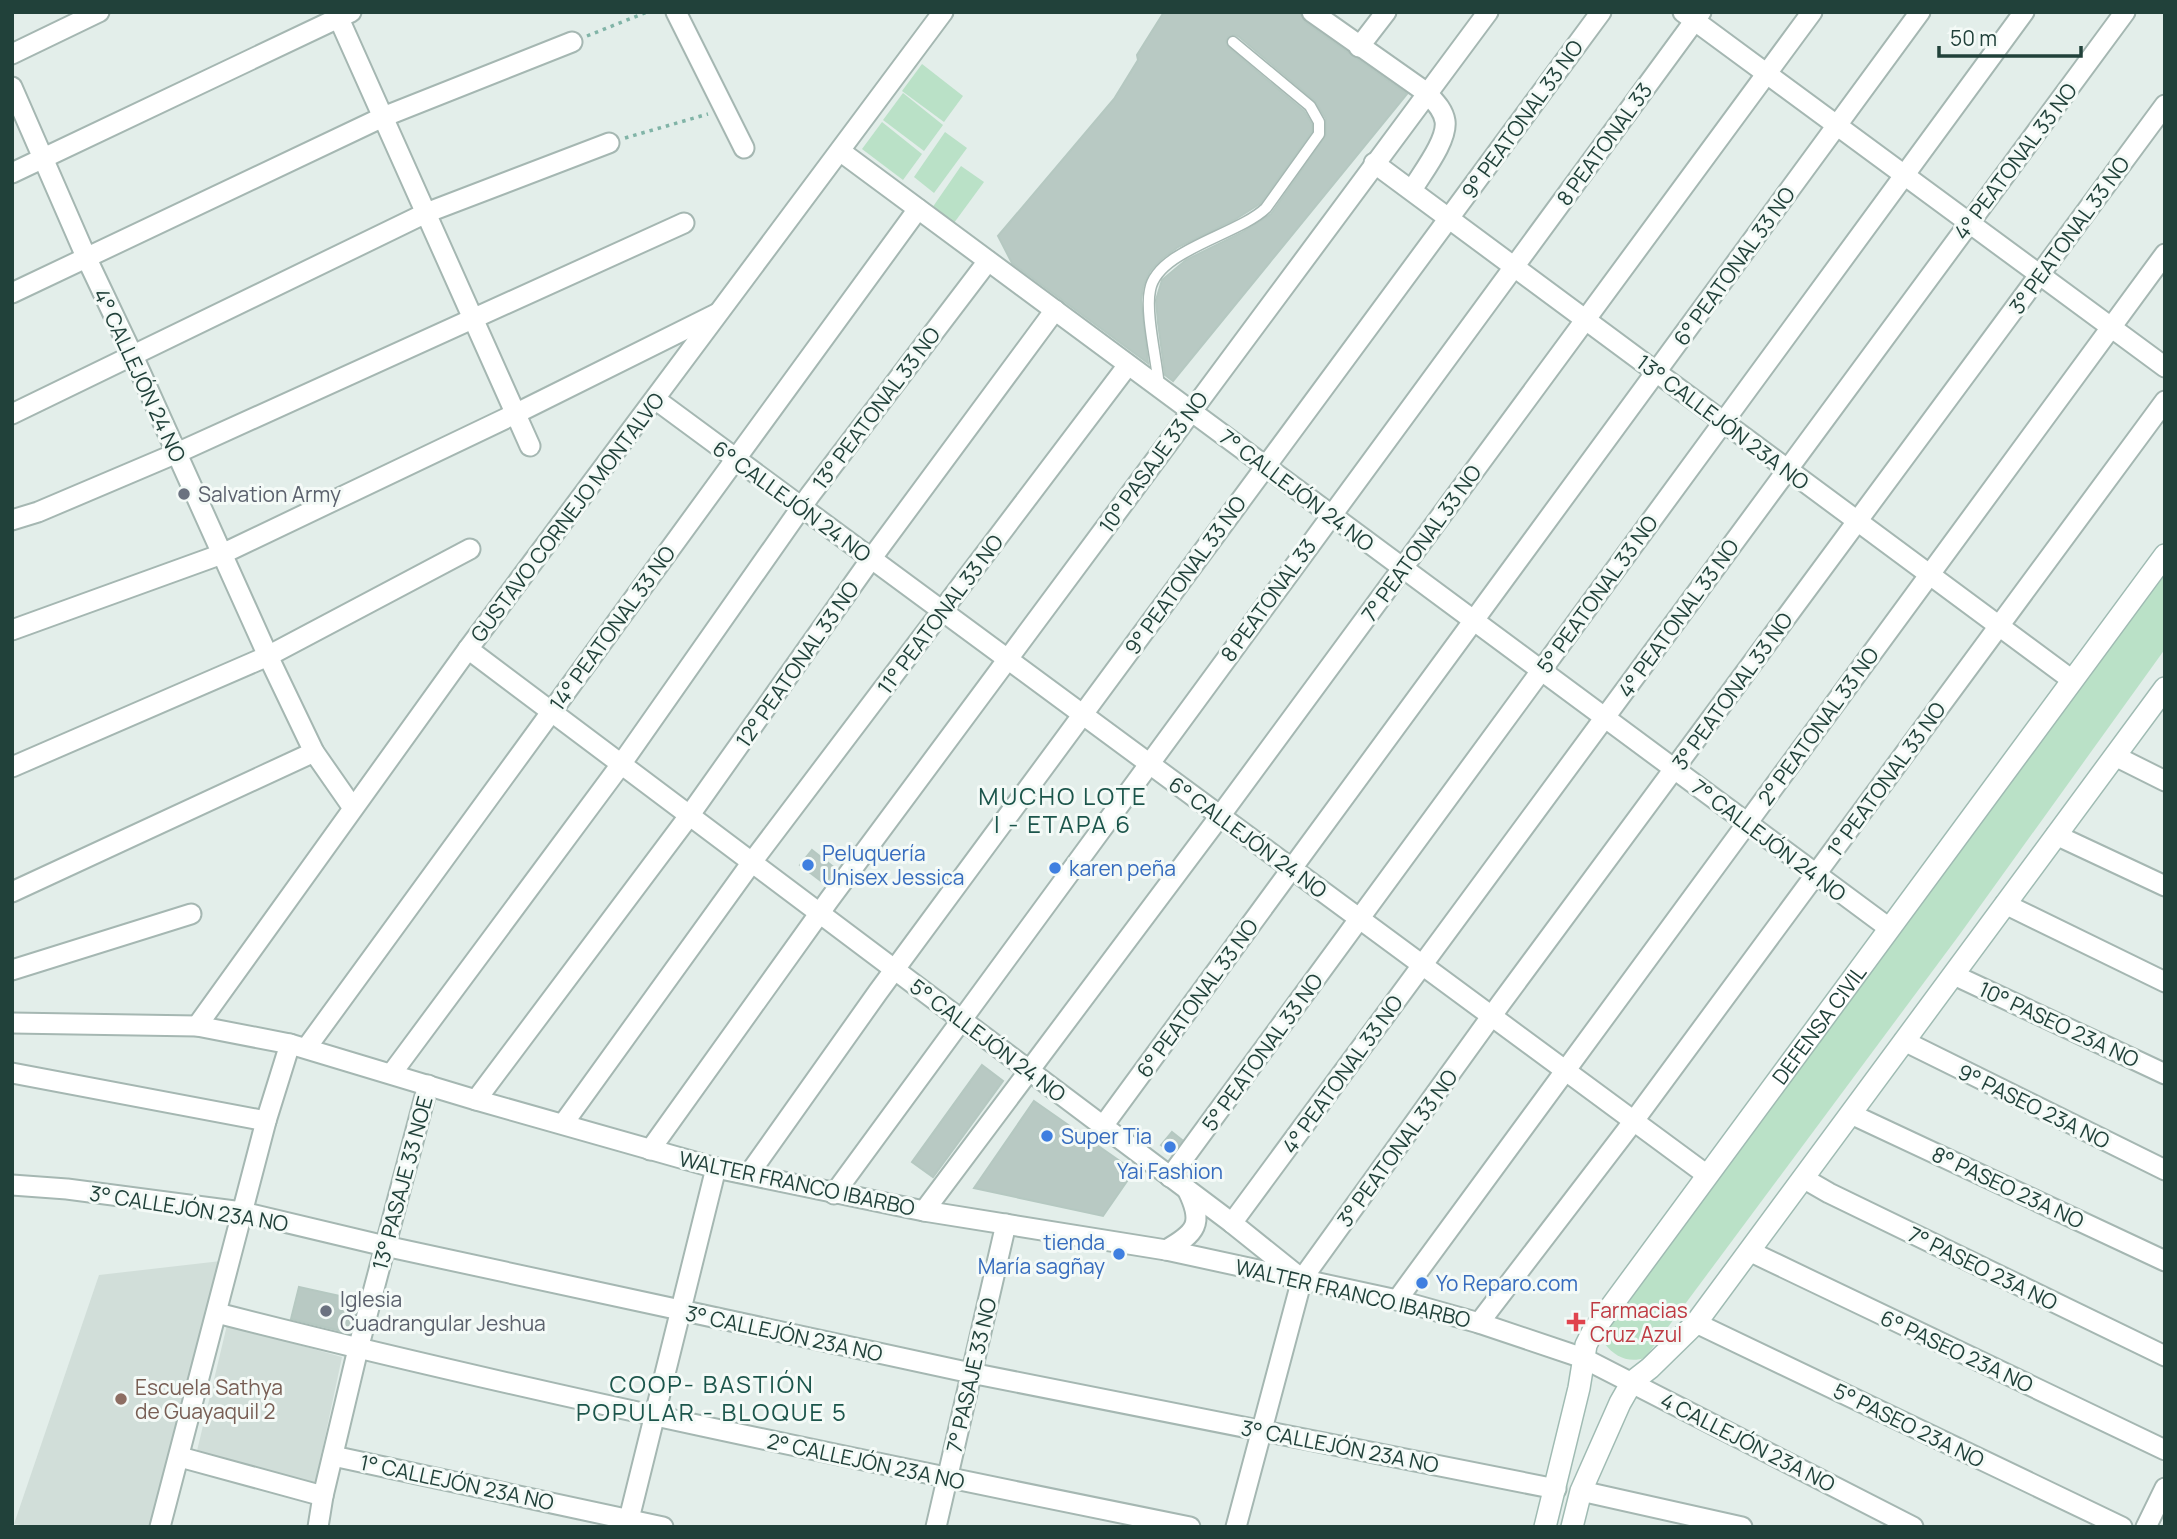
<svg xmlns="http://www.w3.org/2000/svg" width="2177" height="1539" font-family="Manrope,sans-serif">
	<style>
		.built { fill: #d1ded9 }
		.green { fill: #bae1c7 }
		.building { fill: #b8c9c3; stroke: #b5c8c1; stroke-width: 2 }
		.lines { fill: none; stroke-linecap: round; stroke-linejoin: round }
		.lane-casing { stroke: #a5b7b2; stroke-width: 13 }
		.street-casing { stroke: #a5b7b2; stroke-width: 23 }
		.secondary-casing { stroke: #a0bbb3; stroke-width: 24 }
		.path { stroke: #81b4a7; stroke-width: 3.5; stroke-dasharray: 3.5 5; stroke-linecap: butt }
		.lane { stroke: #fff; stroke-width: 10 }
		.street { stroke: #fff; stroke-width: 19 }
		.secondary { stroke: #fff; stroke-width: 21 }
		.worship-dot { fill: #6b7280; stroke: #f4faf7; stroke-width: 2.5 }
		.shop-dot { fill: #3f7fe0; stroke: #f4faf7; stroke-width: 2.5 }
		.health-dot { fill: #e0444e; stroke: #f4faf7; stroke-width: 2.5 }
		.education-dot { fill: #8d6e63; stroke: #f4faf7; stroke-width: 2.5 }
		.labels { text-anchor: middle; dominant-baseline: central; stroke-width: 6; stroke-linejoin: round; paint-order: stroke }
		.street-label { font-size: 21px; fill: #21413a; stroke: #f4faf7 }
		.worship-label { font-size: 21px; fill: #5b616d; stroke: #f4faf7; text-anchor: start }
		.shop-label { font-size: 21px; fill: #366cbe; stroke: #f4faf7; text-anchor: start }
		.health-label { font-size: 21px; fill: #be3a42; stroke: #f4faf7; text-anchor: start }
		.education-label { font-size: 21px; fill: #785e54; stroke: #f4faf7; text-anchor: start }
		.quarter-label { font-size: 24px; letter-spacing: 2px; fill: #1b554b; stroke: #f4faf7 }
	</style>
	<rect width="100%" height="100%" fill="#e3eeea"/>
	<g class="built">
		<path d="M221,1261L154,1527H35L14,1524L99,1275Z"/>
		<path d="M227,1325L342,1357L315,1484L196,1455Z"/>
	</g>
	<g class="green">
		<path d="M922,64L963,96L944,122L902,91Z"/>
		<path d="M903,93L943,125L924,151L883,120Z"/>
		<path d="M882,122L922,154L903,180L862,149Z"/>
		<path d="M945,132L967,148L934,193L914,177Z"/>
		<path d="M961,166L984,182L951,227L930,211Z"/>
		<path d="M2165,566V649L1960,934L1645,1358C1628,1363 1615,1357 1604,1343L1605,1327Z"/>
	</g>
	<g class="building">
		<path d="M1164,12H1300L1305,22L1407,94L1173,381L1165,375L1158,323L1156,300L1162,280L1186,260L1241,233L1271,214L1326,135V119L1315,101L1238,36L1234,35L1228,37L1226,41L1228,47L1304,111L1312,124V132L1261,203L1234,220L1178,247L1163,258L1150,271L1143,287L1141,300L1148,363L1012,263L998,236L1114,99L1138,60L1137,55Z"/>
		<path d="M812,850L836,869L825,884L800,865Z"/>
		<path d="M982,1065L1003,1081L933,1177L912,1162Z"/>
		<path d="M1034,1101L1134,1171L1103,1216L974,1188Z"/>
		<path d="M1172,1132L1182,1140L1172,1154L1161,1145Z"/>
		<path d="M299,1287L358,1300L350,1333L291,1319Z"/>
	</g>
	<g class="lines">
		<g class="lane-casing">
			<path id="lane" d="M1159,387C1157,361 1145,313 1150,290C1157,250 1238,235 1266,208L1319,134V122L1310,106L1233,42"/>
		</g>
		<g class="street-casing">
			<g id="street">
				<path d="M336,12L530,446"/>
				<path d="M676,12L744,148"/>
				<path d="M1312,12L1427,93C1434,101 1443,109 1445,121C1448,140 1422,173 1412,190"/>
				<path d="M1683,12L2165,367"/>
				<path d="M1359,47L1386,12"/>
				<path d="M12,54L99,12"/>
				<path d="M12,87L87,259L133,356L268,656L314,752L353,808"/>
				<path d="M840,151L1889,928"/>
				<path d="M1374,163L2072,680"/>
				<path d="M12,173L351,12"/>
				<path d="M12,293L383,117L572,42"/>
				<path d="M655,399L1707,1175"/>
				<path d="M12,414L426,213L609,143"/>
				<path d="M12,520L38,512L177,453L684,223"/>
				<path d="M12,630L222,554L515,414L716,314"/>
				<path d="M468,649L1232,1223L1298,1276"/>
				<path d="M2115,756L2165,781"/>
				<path d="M12,767L268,656L470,549"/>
				<path d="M2056,835L2165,886"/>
				<path d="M12,892L314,752"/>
				<path d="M2005,904L2165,982"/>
				<path d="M12,970L191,914"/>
				<path d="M1954,975L2165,1074"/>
				<path d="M12,1023L197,1026L290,1044L476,1100L716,1168L924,1211L1166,1250L1397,1300L1479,1323L1583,1358L1913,1527"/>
				<path d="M197,1026L468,649L943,12"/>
				<path d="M1904,1041L2165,1170"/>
				<path d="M307,1047L918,209"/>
				<path d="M12,1073L266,1121"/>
				<path d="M392,1073L622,763L810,495L988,261"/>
				<path d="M476,1100L689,816L871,559L1055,310"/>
				<path d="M1851,1114L2165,1261"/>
				<path d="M563,1124L752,862L1128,365"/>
				<path d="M1103,1126L1920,12"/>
				<path d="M650,1150L829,900L1488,12"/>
				<path d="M749,1174L878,992L1601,12"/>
				<path d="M1170,1177L2024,12"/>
				<path d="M1803,1178L1829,1193L2165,1356"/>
				<path d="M12,1185L67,1189L242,1212L385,1246L971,1373L1556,1489"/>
				<path d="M834,1194L1701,12"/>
				<path d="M924,1211L1220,816L1812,12"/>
				<path d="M1232,1223L2125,12"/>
				<path d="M1166,1250C1196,1233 1204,1224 1188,1191"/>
				<path d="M1749,1251L2165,1450"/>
				<path d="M1397,1300L2165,254"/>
				<path d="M217,1313C539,1395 864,1461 1190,1527"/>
				<path d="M1479,1323L1633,1122L2165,401"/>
				<path d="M1696,1323L2122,1527"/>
				<path d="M333,1456L663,1527"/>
				<path d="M180,1457L323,1496"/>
				<path d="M1581,1491L1742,1527"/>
				<path d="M160,1527L266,1121L290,1044"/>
				<path d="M318,1527L323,1496L358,1349L428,1085"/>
				<path d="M627,1527L716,1168"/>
				<path d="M936,1527L1006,1224"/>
				<path d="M1236,1527L1302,1279L1501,1003L2165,105"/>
				<path d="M2146,1527L2165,1488"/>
			</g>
		</g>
		<g class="secondary-casing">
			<g id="secondary">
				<path id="s1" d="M1545,1527L1579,1388L1586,1345L1593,1331L2165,555"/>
				<path d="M1572,1527L1581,1491L1620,1403L1632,1382L1650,1368L1696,1323L2165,688"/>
			</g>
		</g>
		<g class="path">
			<path d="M587,36L647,12"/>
			<path d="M625,138L708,114"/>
		</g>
		<use href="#lane" class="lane"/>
		<use href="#street" class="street"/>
		<use href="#secondary" class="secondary"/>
	</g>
	<g class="worship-dot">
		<circle cx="184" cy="494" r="7"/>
		<circle cx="326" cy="1311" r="7"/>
	</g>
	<g class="shop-dot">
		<circle cx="808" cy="865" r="7"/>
		<circle cx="1055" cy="868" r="7"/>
		<circle cx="1047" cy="1136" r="7"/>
		<circle cx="1170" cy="1147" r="7"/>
		<circle cx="1119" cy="1254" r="7"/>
		<circle cx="1422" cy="1283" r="7"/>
	</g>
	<path class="health-dot" d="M1572.5 1311.5h7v7h7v7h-7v7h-7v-7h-7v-7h7z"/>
	<circle class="education-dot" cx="121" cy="1399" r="7"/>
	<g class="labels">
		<g class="street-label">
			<text transform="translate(1522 119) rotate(-54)">9° PEATONAL 33 NO</text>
			<text transform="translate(1604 144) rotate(-54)">8 PEATONAL 33</text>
			<text transform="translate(2015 161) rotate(-53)">4° PEATONAL 33 NO</text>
			<text transform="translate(2069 235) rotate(-54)">3° PEATONAL 33 NO</text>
			<text transform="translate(1734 266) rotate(-54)">6° PEATONAL 33 NO</text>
			<text transform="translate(140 375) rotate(65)">4° CALLEJÓN 24 NO</text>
			<text transform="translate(876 408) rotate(-53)">13° PEATONAL 33 NO</text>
			<text transform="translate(1723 422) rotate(37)">13° CALLEJÓN 23A NO</text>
			<text transform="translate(1153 462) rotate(-54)">10° PASAJE 33 NO</text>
			<text transform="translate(1297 490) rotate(37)">7° CALLEJÓN 24 NO</text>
			<text transform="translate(792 501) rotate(36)">6° CALLEJÓN 24 NO</text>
			<text transform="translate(567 517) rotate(-53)">GUSTAVO CORNEJO MONTALVO</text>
			<text transform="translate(1421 543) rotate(-54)">7° PEATONAL 33 NO</text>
			<text transform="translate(1185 575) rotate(-54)">9° PEATONAL 33 NO</text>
			<text transform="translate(1597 594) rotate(-54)">5° PEATONAL 33 NO</text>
			<text transform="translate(1268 600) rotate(-54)">8 PEATONAL 33</text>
			<text transform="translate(940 614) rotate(-53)">11° PEATONAL 33 NO</text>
			<text transform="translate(1678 618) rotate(-54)">4° PEATONAL 33 NO</text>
			<text transform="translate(612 628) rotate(-54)">14° PEATONAL 33 NO</text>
			<text transform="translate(797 664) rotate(-55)">12° PEATONAL 33 NO</text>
			<text transform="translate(1732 691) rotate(-54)">3° PEATONAL 33 NO</text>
			<text transform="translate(1818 726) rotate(-54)">2° PEATONAL 33 NO</text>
			<text transform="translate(1886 779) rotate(-54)">1° PEATONAL 33 NO</text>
			<text transform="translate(1248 837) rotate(36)">6° CALLEJÓN 24 NO</text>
			<text transform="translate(1769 840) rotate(37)">7° CALLEJÓN 24 NO</text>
			<text transform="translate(1197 998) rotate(-54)">6° PEATONAL 33 NO</text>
			<text stroke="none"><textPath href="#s1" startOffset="583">DEFENSA CIVIL</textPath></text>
			<text transform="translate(2059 1024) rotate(25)">10° PASEO 23A NO</text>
			<text transform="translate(988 1040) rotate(37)">5° CALLEJÓN 24 NO</text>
			<text transform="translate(1262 1052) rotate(-54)">5° PEATONAL 33 NO</text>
			<text transform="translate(1342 1074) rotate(-54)">4° PEATONAL 33 NO</text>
			<text transform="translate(2034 1106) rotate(26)">9° PASEO 23A NO</text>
			<text transform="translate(1397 1148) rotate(-54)">3° PEATONAL 33 NO</text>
			<text transform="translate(402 1183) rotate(-75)">13° PASAJE 33 NOE</text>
			<text transform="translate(797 1183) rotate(12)">WALTER FRANCO IBARBO</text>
			<text transform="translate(2008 1187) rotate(25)">8° PASEO 23A NO</text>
			<text transform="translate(189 1208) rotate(9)">3° CALLEJÓN 23A NO</text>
			<text transform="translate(1983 1268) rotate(26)">7° PASEO 23A NO</text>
			<text transform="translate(1353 1293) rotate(13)">WALTER FRANCO IBARBO</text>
			<text transform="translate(784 1333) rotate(12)">3° CALLEJÓN 23A NO</text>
			<text transform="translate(1957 1351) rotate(25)">6° PASEO 23A NO</text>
			<text transform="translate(971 1375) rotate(-77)">7° PASAJE 33 NO</text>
			<text transform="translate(1909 1425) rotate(26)">5° PASEO 23A NO</text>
			<text transform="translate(1748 1442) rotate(27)">4 CALLEJÓN 23A NO</text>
			<text transform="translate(1340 1446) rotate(11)">3° CALLEJÓN 23A NO</text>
			<text transform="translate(866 1461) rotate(12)">2° CALLEJÓN 23A NO</text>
			<text transform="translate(457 1482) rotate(12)">1° CALLEJÓN 23A NO</text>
		</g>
		<g class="worship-label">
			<text x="198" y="494">Salvation Army</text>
			<text x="340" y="1299">Iglesia<tspan x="340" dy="24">Cuadrangular Jeshua</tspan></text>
		</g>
		<g class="shop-label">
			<text x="822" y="853">Peluquería<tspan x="822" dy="24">Unisex Jessica</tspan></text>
			<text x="1069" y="868">karen peña</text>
			<text x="1061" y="1136">Super Tia</text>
			<text x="1170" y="1171" text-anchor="middle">Yai Fashion</text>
			<text x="1105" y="1242" text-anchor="end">tienda<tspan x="1105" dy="24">María sagñay</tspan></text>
			<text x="1436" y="1283">Yo Reparo.com</text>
		</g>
		<g class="health-label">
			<text x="1590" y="1310">Farmacias<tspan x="1590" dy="24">Cruz Azul</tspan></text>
		</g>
		<g class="education-label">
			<text x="135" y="1387">Escuela Sathya<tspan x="135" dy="24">de Guayaquil 2</tspan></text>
		</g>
		<g class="quarter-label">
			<text x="1063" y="795">MUCHO LOTE<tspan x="1063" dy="28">I - ETAPA 6</tspan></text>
			<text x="712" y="1383">COOP- BASTIÓN<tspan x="712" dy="28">POPULAR - BLOQUE 5</tspan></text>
		</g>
	</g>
	<rect width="2177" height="1539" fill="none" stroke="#21413a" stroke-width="28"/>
	<path d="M1939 46v10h142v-10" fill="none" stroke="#21413a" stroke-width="3.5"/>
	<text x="1950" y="46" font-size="21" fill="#21413a" stroke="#f4faf7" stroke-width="5" paint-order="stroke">50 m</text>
</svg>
